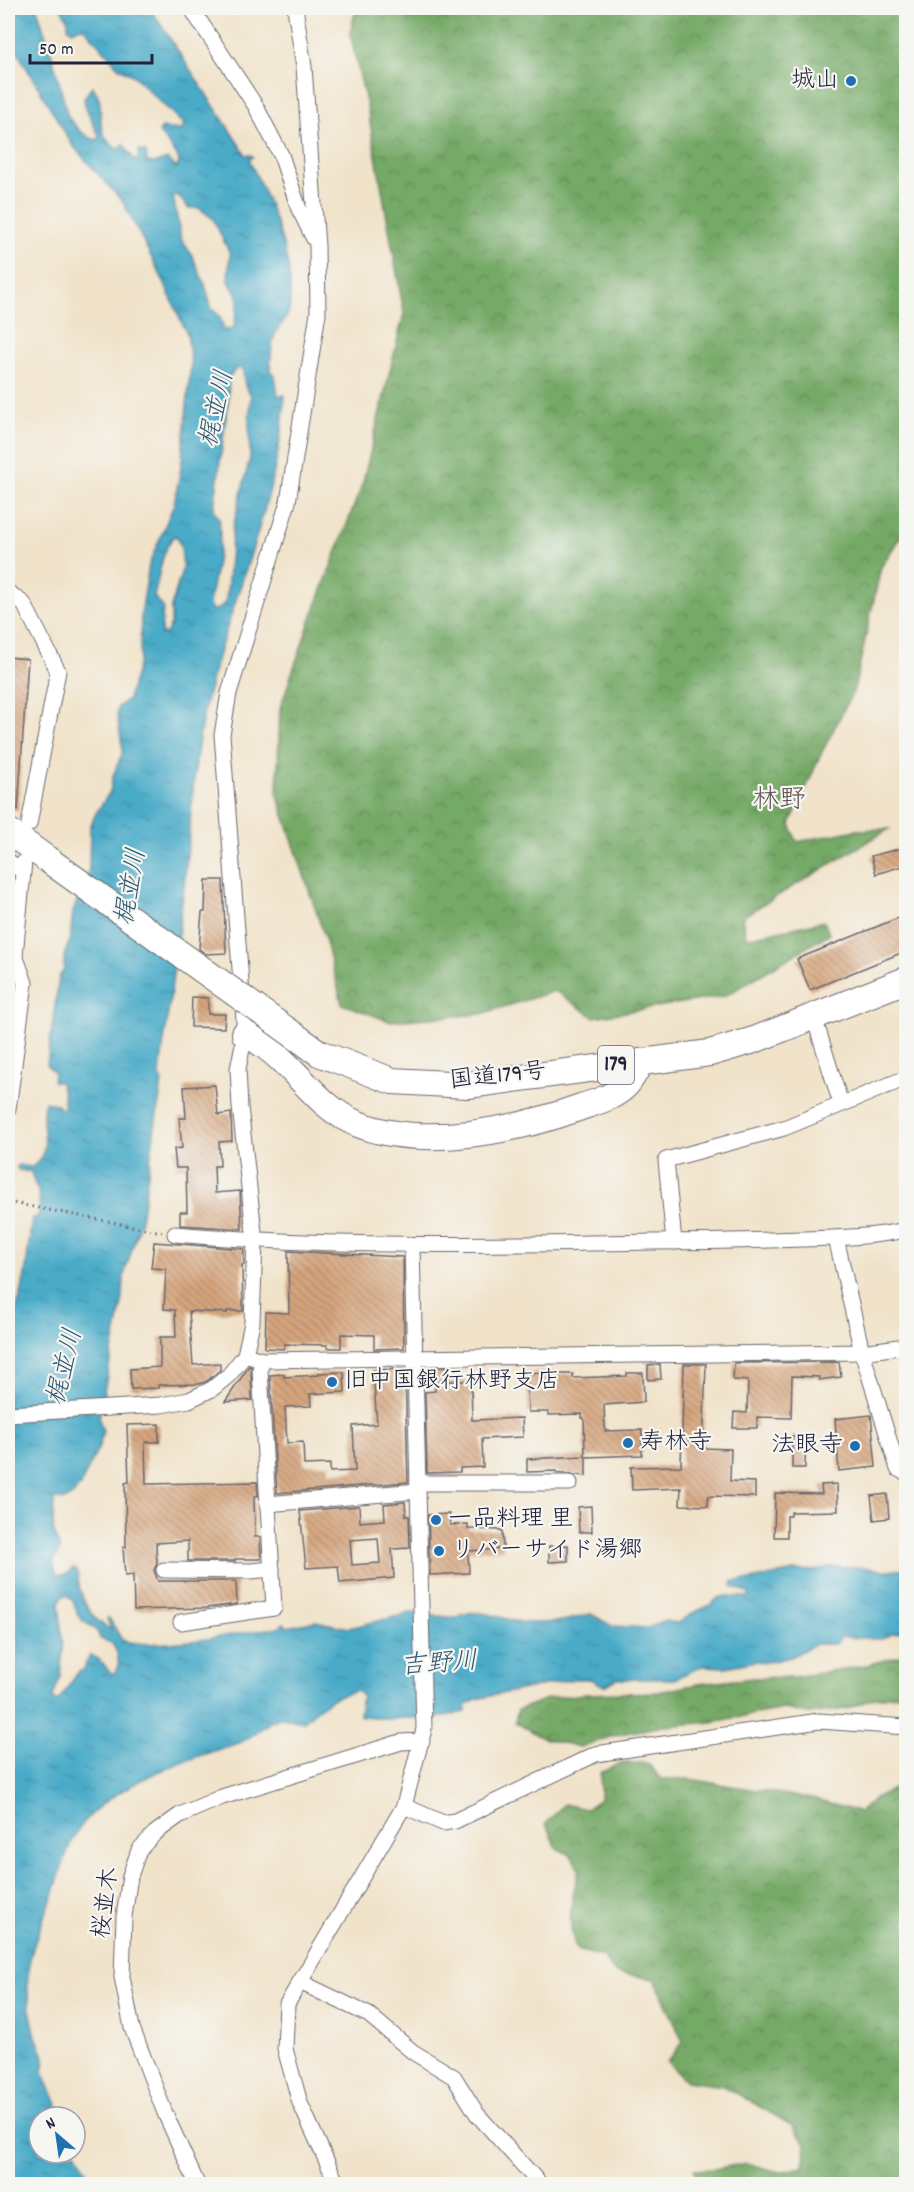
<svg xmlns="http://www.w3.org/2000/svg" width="914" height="2192" font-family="Dekko,'Klee One',sans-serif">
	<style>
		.forest { fill: url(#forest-crowns); stroke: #4c6650; stroke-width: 1.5 }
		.water { fill: url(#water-ripples); stroke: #356682; stroke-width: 1.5; fill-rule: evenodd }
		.building { fill: url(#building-back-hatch); fill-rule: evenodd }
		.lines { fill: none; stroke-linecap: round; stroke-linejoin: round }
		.minor-casing { stroke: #6a666d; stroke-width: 17 }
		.trunk-casing { stroke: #6a666d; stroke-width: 28 }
		.path { stroke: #6a666d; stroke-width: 3; stroke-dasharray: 1.5 4.5; stroke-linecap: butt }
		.minor { stroke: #fff; stroke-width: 15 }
		.trunk { stroke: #fff; stroke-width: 26 }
		.trunk-bridge-casing { stroke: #6a666d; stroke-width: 28; stroke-linecap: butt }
		.trunk-bridge { stroke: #fff; stroke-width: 26 }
		.poi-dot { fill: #1f6fb2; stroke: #f6f6f2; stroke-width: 2 }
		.labels { text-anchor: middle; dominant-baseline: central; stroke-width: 4.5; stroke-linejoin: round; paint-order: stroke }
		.shield { fill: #f6f6f2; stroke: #626272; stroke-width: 1.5 }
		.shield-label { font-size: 22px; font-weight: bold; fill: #22223b }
		.poi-label { font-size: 24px; fill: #22223b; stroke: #f6f6f2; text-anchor: start }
		.street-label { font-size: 24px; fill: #22223b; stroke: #f6f6f2 }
		.water-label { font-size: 26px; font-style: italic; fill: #315973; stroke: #f6f6f2 }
		.quarter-label { font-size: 27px; fill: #615052; stroke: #f6f6f2 }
	</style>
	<defs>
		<pattern id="forest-crowns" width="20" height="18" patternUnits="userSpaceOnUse" patternTransform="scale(1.5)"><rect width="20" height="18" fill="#75a966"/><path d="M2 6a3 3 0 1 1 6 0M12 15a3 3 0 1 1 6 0" fill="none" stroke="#608955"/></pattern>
		<pattern id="water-ripples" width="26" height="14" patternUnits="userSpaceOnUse" patternTransform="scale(1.5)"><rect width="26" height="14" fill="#48abc8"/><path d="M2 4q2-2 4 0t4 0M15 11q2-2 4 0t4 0" fill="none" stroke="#3c8ba4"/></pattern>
		<pattern id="building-back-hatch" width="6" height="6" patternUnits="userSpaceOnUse" patternTransform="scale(1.5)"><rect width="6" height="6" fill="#d6a57d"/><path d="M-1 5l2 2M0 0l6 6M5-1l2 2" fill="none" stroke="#ad8668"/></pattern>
	</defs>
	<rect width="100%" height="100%" fill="#f6f6f2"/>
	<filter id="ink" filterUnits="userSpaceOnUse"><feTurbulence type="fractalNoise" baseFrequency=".0167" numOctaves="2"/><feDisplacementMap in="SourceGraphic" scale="12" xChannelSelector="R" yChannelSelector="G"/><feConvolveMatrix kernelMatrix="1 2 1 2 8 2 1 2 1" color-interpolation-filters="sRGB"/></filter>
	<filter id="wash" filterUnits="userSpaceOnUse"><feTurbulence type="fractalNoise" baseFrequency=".008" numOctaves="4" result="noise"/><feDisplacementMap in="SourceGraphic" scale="24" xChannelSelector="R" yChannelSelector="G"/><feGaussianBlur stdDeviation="1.35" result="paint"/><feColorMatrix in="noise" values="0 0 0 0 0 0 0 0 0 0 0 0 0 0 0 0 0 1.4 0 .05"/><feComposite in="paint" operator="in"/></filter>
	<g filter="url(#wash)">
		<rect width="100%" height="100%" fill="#f1e3ca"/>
		<g class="forest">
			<path d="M356,8H906V528L881,567L854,690L822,752L790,824L797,842L856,830L889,829L742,917L746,938L824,921L829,934L725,996L594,1017L555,991L481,1014L389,1021L342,1004L325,938L277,794L280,708L309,624L363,482L404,313L367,106L350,34Z"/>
			<path d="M906,1654V1694L874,1698L846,1709L809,1714L784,1709L712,1722L665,1726L620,1734L580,1747L542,1738L515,1722L518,1710L549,1698L586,1694L659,1692L697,1684L754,1678L794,1677L863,1666Z"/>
			<path d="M621,1763H647L662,1779H689L812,1799L859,1812L877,1797L896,1787L906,1792V2184H699L694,2170L715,2169L746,2163L779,2172L803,2167L806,2145L793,2126L724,2086L686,2081L667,2062L683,2042L655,1979L615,1973L603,1957L577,1950C565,1922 572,1898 579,1870L571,1855L556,1848L546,1824L564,1804L586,1809L600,1799V1773Z"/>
		</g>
		<path class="water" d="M8,8H37L53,59L68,117L80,131L90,138L98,140L99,136L86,109L84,99L92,86C111,107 87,130 119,150L123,144L135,160H138L139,150L146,152L147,162L156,163L167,159L176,168L179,163L178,157L159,132L162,128L181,130L184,125L134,76L118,67L87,31L81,27L72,31L68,27V21L61,8H150L246,155H251L253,157L250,159V162C270,202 297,264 289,310C288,319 279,325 275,334C271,344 271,359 270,371L275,375L278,396L285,395C279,505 227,605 204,711C194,759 192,808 187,856C180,925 171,994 161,1063L160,1077L162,1082L141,1220L124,1275L123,1298L102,1401L99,1419L103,1431L100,1444L80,1486L71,1497L65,1500L54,1499L53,1529L60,1549L53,1563L57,1575H66L73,1568L77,1570C79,1596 87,1617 111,1630L107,1618H109L122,1640C153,1652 243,1632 279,1627L284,1623L287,1627L315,1621L349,1628L411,1613L456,1618C475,1605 500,1619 520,1622C544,1625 569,1621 591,1614L612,1626L648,1628L663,1621L678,1623L695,1612L711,1605L718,1598L727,1596L749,1597V1593L732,1586L733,1581L751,1580L794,1571L819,1570L829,1567H863L881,1570H900L906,1566V1629C898,1634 891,1632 882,1639L841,1637L836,1644H815L791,1657L768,1662L756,1661L726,1667L702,1666L674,1679H617L604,1686L590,1679H574L476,1699L466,1706V1712L434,1718H400C388,1722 374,1715 361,1716L359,1714L362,1696L357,1691C332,1695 321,1705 303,1722C296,1721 288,1718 281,1718C271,1717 252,1739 239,1743C187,1759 99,1787 73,1839C64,1857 59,1877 53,1895C45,1916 33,1942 29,1964C25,1987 30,2014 36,2036C40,2048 48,2059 43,2071L62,2117H39V2153H75V2149L94,2184H8V1732L11,1728L13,1681L17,1659L16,1605L8,1592V1353L10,1330L22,1290L26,1268L32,1218L38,1217C40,1208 40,1200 38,1191C36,1183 31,1180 32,1172L18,1170L17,1167L18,1165L32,1167C56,1150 37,1125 45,1102L56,1104L60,1110L64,1106L63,1093L60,1082H53L54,1072L47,1065L59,977L64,970V956L70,940L73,912L89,869L90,827L96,813L110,792L113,776L123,751L117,714L118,707L128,699L140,659L141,615L149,565L174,504L181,468L191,363L187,334L162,278L123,202L73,146L13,45L8,35ZM178,195L188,208H199L213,219L230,254L228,280L237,295L238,304L234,327L228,330L224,328L219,315L212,309L205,285L192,255L181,239L173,196ZM238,367L243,371L245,386L251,395L249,421L250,458L233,527L226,601L219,609L212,610L209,605C213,576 223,547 219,517L214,512V508L228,402L229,377ZM176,535L181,547L183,567L171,607V624L166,634L161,633L163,607L154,597C158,582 163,542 176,535ZM66,1595C76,1600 74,1607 78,1615C84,1627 98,1624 100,1639L112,1643L117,1653L119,1667L114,1673H110L103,1663L90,1654L83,1671H79L58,1701L54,1700L53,1697L60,1677L63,1649L59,1602L63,1596Z"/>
		<g id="blocks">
			<g class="building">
				<path d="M8,657L28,659L18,810L8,809Z"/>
				<path d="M906,847V865L876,874L871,856Z"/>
				<path d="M206,880H223L226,953L206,954L199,949L202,912H205Z"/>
				<path d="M903,916L906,924V951L810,990L797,959Z"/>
				<path d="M192,997L208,998V1014H225L224,1028L191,1027Z"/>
				<path d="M215,1085L218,1115L231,1113L232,1141L219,1142L220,1166H214L215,1193L240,1191L242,1229L180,1225V1212H187L186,1168H176L174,1149L182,1148L179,1118H186L184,1087Z"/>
				<path d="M154,1242L244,1249V1265H242L243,1311H227V1313L189,1311L193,1365L220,1363V1370L207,1381L199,1384L158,1385L159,1388L131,1389L130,1369L160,1367V1337H176L175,1310L164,1309L166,1269L151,1268Z"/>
				<path d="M288,1251L403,1257L404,1348L374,1349V1335L341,1334V1348H327V1345L284,1344V1349L265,1348L266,1312L289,1313Z"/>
				<path d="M839,1362L841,1377L819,1380V1377L792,1376L791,1418L757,1417V1428H733L734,1412L747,1413L748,1381L733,1380L734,1363Z"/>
				<path d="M660,1364L661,1379L648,1380V1365Z"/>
				<path d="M684,1364H706L703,1448L731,1449L730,1481L755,1482V1497L708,1496V1506L680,1505L681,1488L632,1490L631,1467L681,1466Z"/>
				<path d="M249,1366L251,1367L252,1400L225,1402Z"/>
				<path d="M434,1367H447V1381H471L472,1420L522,1418L523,1437L482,1439L483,1467L460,1468V1472L427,1473L425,1392L435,1391Z"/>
				<path d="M405,1369L408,1482L277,1493L270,1375L284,1374V1377L319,1375V1373L344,1372L345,1392L310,1394L311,1406L285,1407L287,1443L303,1442L304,1465L330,1464V1472L355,1471L353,1426L377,1424L373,1370Z"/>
				<path d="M556,1372V1374H573V1378L627,1376V1373H643L644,1402L604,1405L605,1431L642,1430V1455L586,1457V1476L557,1473V1471L527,1472V1459L585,1456L584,1418H582V1414L548,1415V1412H528L527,1386H524V1373Z"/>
				<path d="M871,1415L876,1467L839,1471L835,1419Z"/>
				<path d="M159,1424V1442H145L146,1484L257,1482L258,1496H254L255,1537H260L261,1559H235V1561H188V1541L156,1543L157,1564L154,1570L158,1581H236L237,1604L206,1608L134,1610L133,1575L125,1576L123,1547H126L125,1483L129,1482L127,1425Z"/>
				<path d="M792,1436L806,1437L805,1468H792Z"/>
				<path d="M837,1484L838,1511L791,1512V1516H787V1537H774L775,1493L822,1494L821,1485Z"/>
				<path d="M887,1494L889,1518L874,1520L871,1496Z"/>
				<path d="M405,1502L406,1516H409L410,1548L392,1549L394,1578L340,1583L338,1566L306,1568L300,1511L359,1506L360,1522L385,1520L384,1504ZM378,1538L380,1563L352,1565L350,1540Z"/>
				<path d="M591,1506L592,1532H579L578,1507Z"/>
				<path d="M449,1514L450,1525L468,1524V1529L502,1530L503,1549L468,1551L469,1573L430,1575L428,1515Z"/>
				<path d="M568,1545V1561L549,1562V1546Z"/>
			</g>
		</g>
	</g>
	<g filter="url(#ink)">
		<use href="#blocks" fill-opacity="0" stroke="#6a666d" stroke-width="1.5"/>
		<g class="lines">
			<g class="minor-casing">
				<g id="minor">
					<path d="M191,8L255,105L281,155L299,209L314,239"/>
					<path d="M8,592L24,604L58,671L29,824"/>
					<path d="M8,861L22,871"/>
					<path d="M814,1017L841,1104"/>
					<path d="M8,1109L25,983L15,955L24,862"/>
					<path d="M175,1234C334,1248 493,1245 652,1242C702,1242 752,1241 802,1239C837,1238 873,1237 906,1230"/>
					<path d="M836,1238L862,1352L898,1469L906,1473"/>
					<path d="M674,1242L666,1160L784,1128L906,1078"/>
					<path d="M245,1355L262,1360L862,1352L906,1346"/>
					<path d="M8,1414L161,1405L189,1400L212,1389L229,1375L245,1355L252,1323L255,1241L240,1107L238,1069L245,1034L222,735L229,693L288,502L318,313L317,246L304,67L295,8"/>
					<path d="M418,1483H570"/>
					<path d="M267,1504L418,1491"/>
					<path d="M164,1570L251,1571L272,1569"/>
					<path d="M181,1622L274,1608L260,1370L262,1360"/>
					<path d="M404,1806L443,1823L455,1821L596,1754L819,1721L906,1727"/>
					<path d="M300,1982L369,2015L413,2052L454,2077L477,2114L540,2184"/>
					<path d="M197,2184L165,2113L132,2028L122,1977L124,1917L130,1876L139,1850L155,1833L180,1815L222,1797L401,1742L422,1741"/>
					<path d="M337,2184L300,2103L285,2049L287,2004L404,1806L424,1729L412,1246"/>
				</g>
			</g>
			<g class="trunk-casing">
				<g id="trunk">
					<path d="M8,831L47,859"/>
					<path d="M245,1034C292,1056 312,1106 358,1124C423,1150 518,1130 581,1107C596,1102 615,1097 626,1085C632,1079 636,1069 641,1062"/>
					<path d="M319,1053L392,1081L468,1085L710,1053L754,1040L906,980"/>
				</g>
			</g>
			<path class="path" d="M8,1202L162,1232"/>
			<use href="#minor" class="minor"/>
			<use href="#trunk" class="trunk"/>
			<g class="trunk-bridge-casing">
				<path id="trunk-bridge" d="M47,859L319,1053"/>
			</g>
			<use href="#trunk-bridge" class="trunk-bridge"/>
		</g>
	</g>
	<g class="poi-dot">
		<circle cx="851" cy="81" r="6"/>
		<circle cx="332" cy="1382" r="6"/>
		<circle cx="628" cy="1443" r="6"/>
		<circle cx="855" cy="1446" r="6"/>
		<circle cx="436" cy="1520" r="6"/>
		<circle cx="439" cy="1551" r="6"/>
	</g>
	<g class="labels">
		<rect class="shield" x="598" y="1046" width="36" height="38" rx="4.5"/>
		<g class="shield-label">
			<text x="616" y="1065">179</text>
		</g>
		<g class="poi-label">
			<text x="839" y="81" text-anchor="end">城山</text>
			<text x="344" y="1382">旧中国銀行林野支店</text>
			<text x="640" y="1443">寿林寺</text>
			<text x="843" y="1446" text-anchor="end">法眼寺</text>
			<text x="448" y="1520">一品料理 里</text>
			<text x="451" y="1551">リバーサイド湯郷</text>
		</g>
		<g class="street-label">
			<text transform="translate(498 1077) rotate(-6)">国道179号</text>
			<text transform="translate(107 1903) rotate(-82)">桜並木</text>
		</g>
		<g class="water-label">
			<text transform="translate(218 409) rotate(-77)">梶並川</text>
			<text transform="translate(132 887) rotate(-80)">梶並川</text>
			<text transform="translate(66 1367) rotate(-76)">梶並川</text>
			<text transform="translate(439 1665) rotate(-4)">吉野川</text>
		</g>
		<g class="quarter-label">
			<text x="779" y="801">林野</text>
		</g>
	</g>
	<rect width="914" height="2192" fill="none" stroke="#f6f6f2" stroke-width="30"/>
	<g transform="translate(57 2135) rotate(331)"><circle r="28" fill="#f6f6f2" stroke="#a1a1a9" stroke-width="1.5"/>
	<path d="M0-4.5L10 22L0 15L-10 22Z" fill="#1f6fb2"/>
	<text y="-9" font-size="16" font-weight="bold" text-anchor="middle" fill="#22223b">N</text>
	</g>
	<path d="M30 54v9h122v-9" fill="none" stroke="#22223b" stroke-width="3"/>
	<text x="39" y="54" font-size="18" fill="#22223b" stroke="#f6f6f2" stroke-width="4.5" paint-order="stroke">50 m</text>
</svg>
